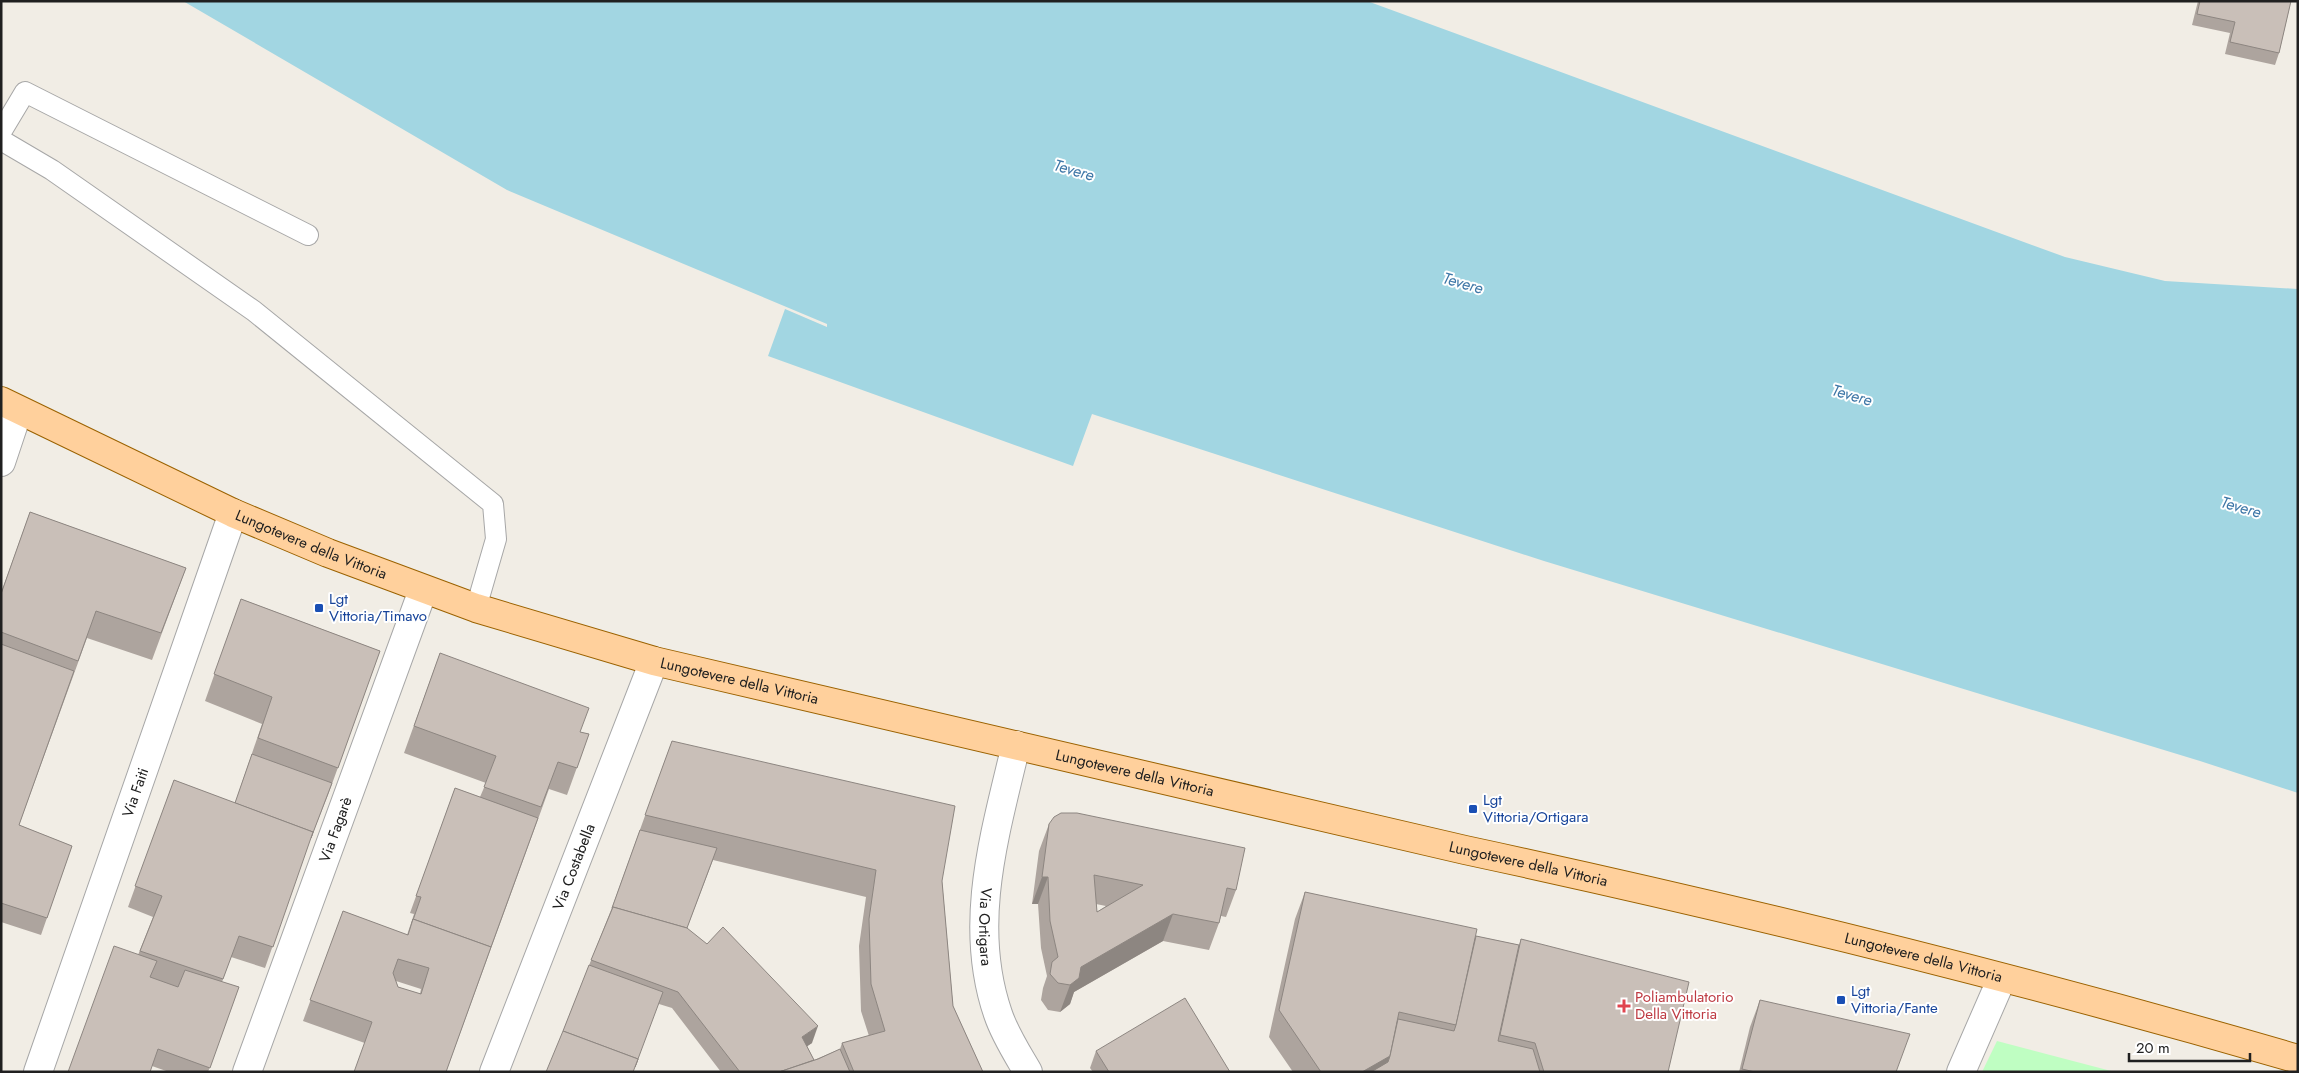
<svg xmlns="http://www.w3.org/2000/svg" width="2299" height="1073" font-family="Jost,sans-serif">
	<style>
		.park { fill: #bffec2 }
		.water { fill: #a2d6e2 }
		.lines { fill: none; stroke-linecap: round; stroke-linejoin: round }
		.service-casing { stroke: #a7a7a7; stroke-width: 22 }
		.minor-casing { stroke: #a7a7a7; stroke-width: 30 }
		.primary-casing { stroke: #9b6200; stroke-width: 30 }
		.service { stroke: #fff; stroke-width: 20 }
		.minor { stroke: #fff; stroke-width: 28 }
		.primary { stroke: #ffd09c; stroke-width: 28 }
		.wall { fill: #ada49e; fill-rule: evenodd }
		.shaded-wall { fill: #8d8681 }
		.building { fill: #c9bfb8; stroke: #8d8681; fill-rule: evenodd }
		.transit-dot { fill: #1a4fb4; stroke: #fff; stroke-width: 2 }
		.health-dot { fill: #e0444e; stroke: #fff; stroke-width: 2 }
		.labels { text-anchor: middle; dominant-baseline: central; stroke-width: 4; stroke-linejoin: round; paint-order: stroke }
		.street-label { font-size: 15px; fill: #202020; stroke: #fff }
		.transit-label { font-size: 15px; fill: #164399; stroke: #fff; text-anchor: start }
		.health-label { font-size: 15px; fill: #be3a42; stroke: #fff; text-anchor: start }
		.water-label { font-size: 16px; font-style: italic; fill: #3e77a7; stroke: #fff }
	</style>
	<rect width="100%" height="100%" fill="#f1ede5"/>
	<path class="park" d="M1997,1041L2115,1072H1982Z"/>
	<path class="water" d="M183,1H1367L2065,257L2165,281L2298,289V793L2200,761L1544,561L1092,414L1073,466L768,356L785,309L827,327V324L507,190Z"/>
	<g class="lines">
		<g class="service-casing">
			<g id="service">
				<path d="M1,132L25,92L308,235"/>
				<path d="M1,140L52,170L254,311L493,504L496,539L476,608"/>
			</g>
		</g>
		<g class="minor-casing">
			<g id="minor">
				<path d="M1,462L18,411"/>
				<path id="s1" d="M1016,745C995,834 967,924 998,1014C1005,1035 1017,1053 1028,1072"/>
				<path id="s2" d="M38,1072L233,513"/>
				<path id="s3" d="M247,1072L423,590"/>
				<path id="s4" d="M494,1072L654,661"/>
				<path d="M1961,1072L2002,978"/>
			</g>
		</g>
		<g class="primary-casing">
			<g id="primary">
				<path id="s5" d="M1,401L233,513L328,553L476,608L654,661L1465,850C1744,910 2023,979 2298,1059"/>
			</g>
		</g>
		<use href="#service" class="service"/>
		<use href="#minor" class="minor"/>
		<use href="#primary" class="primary"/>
	</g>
	<g class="wall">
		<path d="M2198,1H2291L2279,53L2275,65L2225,54L2230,33L2192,25Z"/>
		<path d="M30,512L186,568L152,660L87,638L19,825L72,846L41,935L1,922V593Z"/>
		<path d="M241,599L380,651L328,795L308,845L265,968L231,957L222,982L239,987L208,1072H169L152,1066L138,955L153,917L128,907L174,780L235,803L262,724L205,701Z"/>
		<path d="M440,653L580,732L589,734L567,795L549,789L446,1072L303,1021L343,911L407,935L414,914L410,913L455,788L480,797L486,783L404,753ZM396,981L421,989L420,994L398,987Z"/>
		<path d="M672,741L942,881L953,1006L983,1072H721L672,1008L659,1004L563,1031L611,910ZM713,860L866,897L859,946L861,1011L869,1036L842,1043L840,1049L814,1060L807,1046L812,1043L687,928Z"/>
		<path d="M1049,824L1236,890L1226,917L1221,916L1219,923L1209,950L1163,941L1074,992L1070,1004L1060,1012L1048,1010L1041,1000L1043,988L1047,976L1041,948L1038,904H1032L1039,851ZM1096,904L1106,906L1097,912Z"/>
		<path d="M1305,892L1476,936L1519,945L1521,939L1668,1072H1293L1269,1037L1295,919Z"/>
		<path d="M1760,1000L1896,1072H1739L1750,1027Z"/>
		<path d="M1096,1051L1230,1072H1093L1090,1068Z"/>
	</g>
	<g class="shaded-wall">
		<path d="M1042,877H1048L1038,904H1032Z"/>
		<path d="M1173,914L1163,941L1074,992L1070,1004L1060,1012L1070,985L1081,967Z"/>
		<path d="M818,1026L812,1043L796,1054L802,1037Z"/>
		<path d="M1390,1056L1384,1072H1362Z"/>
	</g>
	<g class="building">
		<path d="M2200,1H2291L2279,53L2230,42L2235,22L2197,14Z"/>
		<path d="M30,512L186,568L161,633L96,611L78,661L1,632V594Z"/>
		<path d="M241,599L380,651L338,768L258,738L272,697L214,674Z"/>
		<path d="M1,644L74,671L19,825L72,846L47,918L1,903Z"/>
		<path d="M440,653L589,708L580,732L589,734L577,768L558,762L541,807L484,787L496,756L414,726Z"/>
		<path d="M672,741L955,806L942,881L953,1006L983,1072H854L842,1043L885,1031L871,984L869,919L876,870L645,815Z"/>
		<path d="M252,754L332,783L311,838L313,832L235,803Z"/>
		<path d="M174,780L313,832L273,947L239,936L223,979L140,951L162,896L135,886Z"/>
		<path d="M455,788L538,818L491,947L413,919L412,923L421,897L416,896Z"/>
		<path d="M1061,813H1077L1245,848L1236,890L1227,888L1219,923L1173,914L1081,967L1079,978L1070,985L1058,983L1050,974L1052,962L1058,957L1050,921L1048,877H1042L1049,824L1054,817ZM1094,875L1143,885L1097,912Z"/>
		<path d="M640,830L717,848L687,928L613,907L612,908Z"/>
		<path d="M1305,892L1477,929L1456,1025L1399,1012L1390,1056L1362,1072H1321L1279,1010Z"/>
		<path d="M613,907L687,928L707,944L723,927L818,1026L802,1037L814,1060L779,1072H740L678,992L591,960Z"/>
		<path d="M343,911L408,935L413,919L491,947L446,1072H354L372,1022L310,1000ZM398,959L429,968L421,994L398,987L393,973Z"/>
		<path d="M1476,936L1519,945L1498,1041L1533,1049L1540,1072H1371L1388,1062L1390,1056L1398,1019L1454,1031L1456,1025Z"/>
		<path d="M1521,939L1689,982L1668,1072H1544L1535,1043L1500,1035Z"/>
		<path d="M114,946L157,961L150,977L178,987L185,970L239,987L210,1068L158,1049L150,1072H68Z"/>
		<path d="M589,965L663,992L635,1067L638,1059L563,1031Z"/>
		<path d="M1185,998L1230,1072H1109L1096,1051Z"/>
		<path d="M1760,1000L1910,1034L1896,1072H1755L1742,1069Z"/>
		<path d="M563,1031L638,1059L633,1072H546Z"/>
		<path d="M840,1049L850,1072H779L818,1059Z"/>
	</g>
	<g class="transit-dot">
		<rect x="314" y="603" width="10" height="10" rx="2.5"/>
		<rect x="1468" y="804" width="10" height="10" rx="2.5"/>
		<rect x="1836" y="995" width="10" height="10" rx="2.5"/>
	</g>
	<path class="health-dot" d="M1621.5 998.5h5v5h5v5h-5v5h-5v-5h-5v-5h5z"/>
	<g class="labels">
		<g class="street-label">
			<text stroke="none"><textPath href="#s5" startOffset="342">Lungotevere della Vittoria</textPath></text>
			<text stroke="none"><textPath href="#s5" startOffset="792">Lungotevere della Vittoria</textPath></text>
			<text stroke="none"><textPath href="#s5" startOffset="1198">Lungotevere della Vittoria</textPath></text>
			<text stroke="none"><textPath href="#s2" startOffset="296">Via Faiti</textPath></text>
			<text stroke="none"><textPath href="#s3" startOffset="258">Via Fagarè</textPath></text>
			<text stroke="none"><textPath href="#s5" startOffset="1602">Lungotevere della Vittoria</textPath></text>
			<text stroke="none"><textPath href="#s4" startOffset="220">Via Costabella</textPath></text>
			<text stroke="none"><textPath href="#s1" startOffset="185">Via Ortigara</textPath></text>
			<text stroke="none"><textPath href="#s5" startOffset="2008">Lungotevere della Vittoria</textPath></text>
		</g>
		<g class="transit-label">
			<text x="329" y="599">Lgt<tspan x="329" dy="17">Vittoria/Timavo</tspan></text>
			<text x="1483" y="800">Lgt<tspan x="1483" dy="17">Vittoria/Ortigara</tspan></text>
			<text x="1851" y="991">Lgt<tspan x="1851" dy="17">Vittoria/Fante</tspan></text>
		</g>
		<g class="health-label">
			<text x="1635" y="997">Poliambulatorio<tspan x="1635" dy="17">Della Vittoria</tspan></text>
		</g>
		<g class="water-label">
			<text transform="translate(1074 170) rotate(16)">Tevere</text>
			<text transform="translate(1463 283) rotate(16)">Tevere</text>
			<text transform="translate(1852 395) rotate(16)">Tevere</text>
			<text transform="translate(2241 507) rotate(16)">Tevere</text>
		</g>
	</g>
	<rect width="2299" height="1073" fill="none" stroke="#202020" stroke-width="5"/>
	<path d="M2129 1053v8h121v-8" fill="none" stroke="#202020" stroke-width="2.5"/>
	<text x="2136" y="1053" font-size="15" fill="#202020" stroke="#ffffff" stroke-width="4" paint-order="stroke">20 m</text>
</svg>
